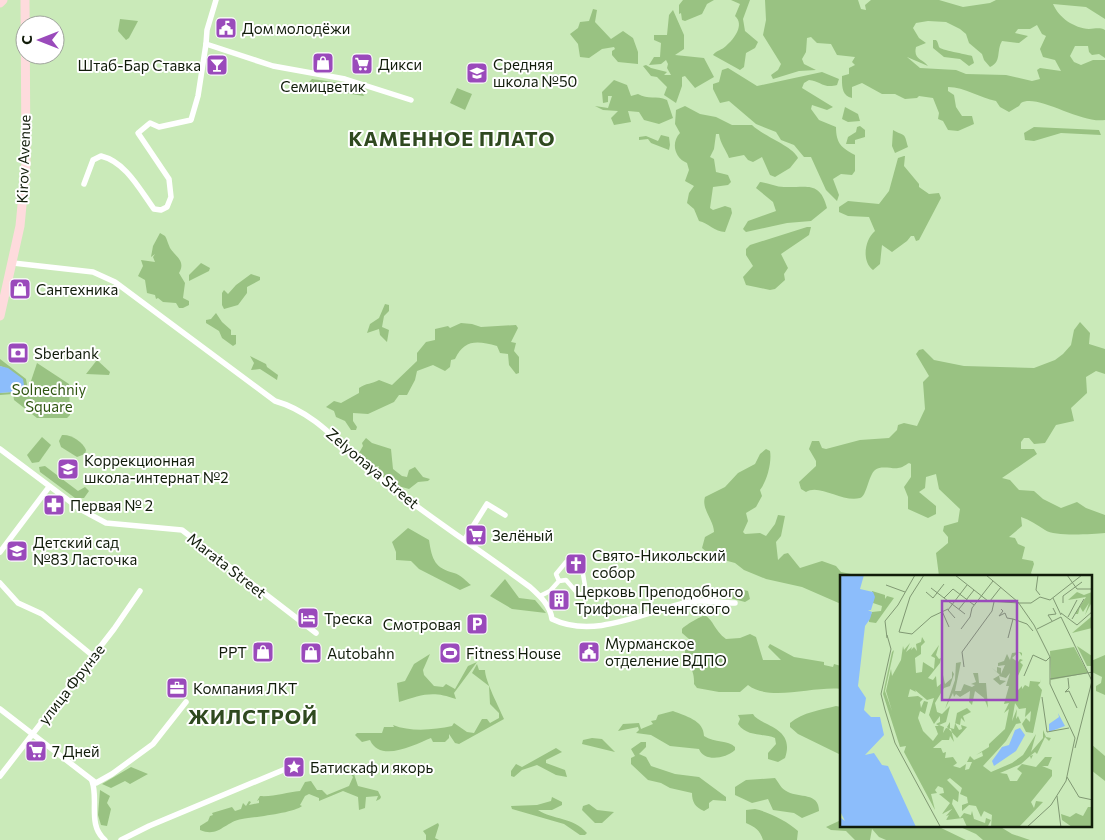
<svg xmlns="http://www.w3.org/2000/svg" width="1105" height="840" font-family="Commissioner,sans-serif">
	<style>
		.green { fill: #99c282; fill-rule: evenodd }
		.water { fill: #8cbdfb }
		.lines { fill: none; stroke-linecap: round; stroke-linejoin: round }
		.pedestrian { stroke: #fff; stroke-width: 4.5 }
		.minor { stroke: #fff; stroke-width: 5.5 }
		.primary { stroke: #fedbdd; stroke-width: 9 }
		.labels { text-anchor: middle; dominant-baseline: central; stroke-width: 4; stroke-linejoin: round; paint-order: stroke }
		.poi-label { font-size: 15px; fill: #111c0a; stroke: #fff; text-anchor: start }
		.street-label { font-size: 15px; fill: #111c0a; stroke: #fff }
		.park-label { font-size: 15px; fill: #305712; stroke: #fff }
		.district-label { font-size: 20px; font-weight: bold; letter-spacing: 1px; fill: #2f491f; stroke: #fff }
		.inset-road { fill: none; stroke: #809873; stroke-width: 1 }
		.view { fill: #9a4abb; fill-opacity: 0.15; stroke: #9a4abb; stroke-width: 2.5 }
		.inset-edge { fill: none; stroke: #111c0a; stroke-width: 2.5 }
	</style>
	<rect width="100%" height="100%" fill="#caeab9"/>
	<g class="green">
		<path d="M683,0H714L707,4L702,14L685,21L682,20L681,13L679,14V5Z"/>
		<path d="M731,0H750L743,19L745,31L758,42L755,48L746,53L744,67L740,70L713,55C717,50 722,50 726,46C734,39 745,25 735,16L740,4Z"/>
		<path d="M765,0H858L861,9L866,10L865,5L871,0H939L963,7L990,3L996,0H1105V19L1086,7L1053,4C1059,18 1074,28 1089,29C1095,29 1099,27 1105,30V58L1099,54L1092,55L1089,52L1088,46H1075L1070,56L1074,62L1081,65L1093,60H1105V120C1080,124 1037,93 1021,103L1019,106L1009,112L1000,107L996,101C980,98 965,87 948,87V91L954,95L956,107L962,116H972L974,124L958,131L948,130L943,121L938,119L939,113L933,98L919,96L917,98L905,99L895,94H882L862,83L852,87V98C841,96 842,84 842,76L849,74V68L855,65L852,62L855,57L837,55L831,44L817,43L811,37L807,38L806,52L802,59L804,64L816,70L799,71L773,79L771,75L778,70L781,64L763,35L766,20ZM928,21L946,22L960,29L966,34L969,43L982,54L984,60L990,67C1002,62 996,51 1002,41L1019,43L1028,36L1015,33L1018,29H1030L1037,25L1042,34L1046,36L1040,49L1043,57L1055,60L1061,71L1040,68L1037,70L1040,79L1032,81L1006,75L966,74L956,70L920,68L907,57L928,66C923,59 913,60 916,47L926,43L919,38L913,28L916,23Z"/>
		<path d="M593,9L597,10L595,22L611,39L623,31L633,38L638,52V64L618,62L612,55V51L615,49L614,47L602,49L589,58L580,57L578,44L570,34L578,28L580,22L589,21Z"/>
		<path d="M673,10L684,35V49L675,55L704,58L714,77L695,88L685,76L682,77V86L676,103L664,95L667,87L657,77L651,76L643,66L646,65L651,68L667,72L664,75H671L667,68L668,64L666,60L661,64L649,65L654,57H660L661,43L654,40V35H667L669,15Z"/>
		<path d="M120,19L138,21L129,38L126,40L118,31Z"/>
		<path d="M933,40H936C938,42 938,44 939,47C940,50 966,54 972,56L974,63L969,66L960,59L944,57L933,48Z"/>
		<path d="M728,68L757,86L822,72L839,79L837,85C824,89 820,81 809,80L804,83L802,88L833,107L827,110L812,105L811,109L819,120L836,127C836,144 842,148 855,155V171L852,175L841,174L833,179L839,195L837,201L826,190L811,157H804L794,145L781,140L776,132L756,124L729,101L720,103L713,89V84L719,82L722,70Z"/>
		<path d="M312,79C324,81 361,84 364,96L312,88L307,84Z"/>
		<path d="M614,80L627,85L631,96L638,94C648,100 656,95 667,100L673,118L659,124L644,120L639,112L628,111L631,122L614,125L611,118L618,111L603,110L595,106L608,108L612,96H608V102L603,103L602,92Z"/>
		<path d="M457,88L472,94L465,110L450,103Z"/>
		<path d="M685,106L700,114L716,117L732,125H752C763,136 793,146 798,158L790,168L775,177L770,175L762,157L753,162L748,160L744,155L729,158C726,150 720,143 719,134H716L714,149L710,157L714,159L716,172L728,175L731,182L728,185L713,187L710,208L713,210L725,206L731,208L732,213L725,232C715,232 708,223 699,221L694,209L687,203L689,193L694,186L685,181L689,170L687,163C674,158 671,142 680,133L675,124L676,110Z"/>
		<path d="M845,107L858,114L860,121L848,122L842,119Z"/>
		<path d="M860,126L865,130V137L855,140V144H846L848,137L856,132L857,127Z"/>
		<path d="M1034,127L1099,130L1101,135L1061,133L1034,141L1025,140L1024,133Z"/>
		<path d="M893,130C906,137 904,132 908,147L895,153L892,146Z"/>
		<path d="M661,135L669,137L670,145L669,150L651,143L648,139L639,140V137L646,136L658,141Z"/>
		<path d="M904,156H905L904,166L919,184V187L929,194L939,193L941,198L919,240L916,241L914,236H911L907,241L892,252L882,245L880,264L873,270C861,261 865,239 875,231L869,217L848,216L839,212V207L848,201L879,204L889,191L898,158Z"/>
		<path d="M760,182C768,183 776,187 784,187C806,188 820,180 827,208L811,221L787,223L746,232L743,229L748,221L776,211L773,202L756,188Z"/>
		<path d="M807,227H811L809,235L781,254L788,268L784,274L785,280L775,289L770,290L746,285L743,277L753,266L746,255V249L750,245Z"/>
		<path d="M160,233L165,236C167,239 168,244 170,248C176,257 186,261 179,273L185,283L183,298L189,301V305L183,308H179L176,303L163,302L158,298L156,299L155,295L147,293L145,280L138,276L143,266L141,260L155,262L153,257L155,254L151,257L153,246Z"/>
		<path d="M201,263L210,268L209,271L189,281V275Z"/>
		<path d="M251,274L260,277V280L247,287V293L238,305L224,309L222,305V293L224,290L228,294L236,285Z"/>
		<path d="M385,304L389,305V311L384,316L382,327L389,330L387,342L380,335L379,329L367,333L370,324L379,318Z"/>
		<path d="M216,313L222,322L231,330V335H236V344L233,346L222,338L219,331L206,323V320L211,319Z"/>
		<path d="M1080,322L1090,333L1089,344L1105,349V374L1096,371L1086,377L1087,393L1071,408L1074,421L1056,425L1045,443L1034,444L1029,438H1024L1021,442V449H1034L1037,454L1002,478L1010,480L1019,490L1034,491L1043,499L1061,508L1077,502L1086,508L1105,515V533C1092,534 1055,537 1045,530C1037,525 1030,520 1021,517L1022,526L1009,537L1015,538L1018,544L1025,547L1022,559L1033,561L1034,564L1031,573L1033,576H939L936,553L948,543V537L943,531L944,526L958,522L960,509L939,489L936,474L926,477L925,488L919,492L936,506V514L928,518L908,509V497L904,487L911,477V464L909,463C905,465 902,468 898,468C892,469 881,465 875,470C868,476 867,496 860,498C843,503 819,483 806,492L801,489L799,482L816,466V461L809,449L812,441H819L822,448L826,449L860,440L889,438L897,430L898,425L904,423L917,426L925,409L923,382L929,376L916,354L919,350L923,349L934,360L964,366L1034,368L1055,360L1063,354L1071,345L1074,330Z"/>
		<path d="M461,323L472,324L481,327L516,325L518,328L511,342L516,343L514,351L519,357V373L516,374L509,365L508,354L500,353L497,346C476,340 464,340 455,359L451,360L450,367L445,371L433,365L417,371L415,380L407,395H399L394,402L368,414L353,413V421L357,427L356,430H351L345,421L336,417L334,411L326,407L334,401L341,403L359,393V388C366,383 372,384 379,380L392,385L417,361V353L426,342L435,340V329L448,326L450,328Z"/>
		<path d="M250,356L266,364L267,367L278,375L277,380L260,369L251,370L254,363Z"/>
		<path d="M0,359L26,379L28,390L37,363L69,384L70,415L67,418H37L14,400L13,394L0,395V393L25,391C19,378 14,370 0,366Z"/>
		<path d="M97,360L110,372L109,375L86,374Z"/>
		<path d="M62,435C71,434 83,442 86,450L85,454L77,457L61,447L59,441Z"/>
		<path d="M42,437L51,445L39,462L32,463L27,455Z"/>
		<path d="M366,438L372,443L391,449L393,469L402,476L407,477L409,470L415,467L423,477L430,479L428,481L418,482L409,489L391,484L377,471L379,466L375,467L369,461L366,463V458L359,453L363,446L362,443Z"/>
		<path d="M766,449L770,451C772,462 767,481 760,490L762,496L756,507L746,513L748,521L743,532L745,534L760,533L766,536L775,524L778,515L785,516L781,536L776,542L778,560L784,554L788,553L800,568L822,561L836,566L841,572L861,576H841V604L802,587L766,579L744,570L735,563L713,557L702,548L705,537L714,532C714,520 701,509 705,497L725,487L738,473L755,464L760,454Z"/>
		<path d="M45,466L78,491L85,487L89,491L84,498H75L40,472L39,467Z"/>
		<path d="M408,528L429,540C432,560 435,568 454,573C460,574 467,582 471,585L460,590L419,569L411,561L396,560V552L392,542Z"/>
		<path d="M505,579L519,598L535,600L546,613L512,609L490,596Z"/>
		<path d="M735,588L748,591L750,599L745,602L730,598L731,589Z"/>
		<path d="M705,615C714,621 714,630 726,639L740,638L750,634L756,637L763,660H781L768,647L770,644L794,657L824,662V665L833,667L834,664L841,666V689C814,686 769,702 748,685L740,692H719L697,688L694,684C695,666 685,665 685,650L690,645L689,639L682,633V629C685,625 700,617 705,615Z"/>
		<path d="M430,654L423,670L424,675L434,686L443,687L446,684L455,689L468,666L477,662L454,693L456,699C432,690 421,695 399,702L397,683L405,681L414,664Z"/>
		<path d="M1105,655V695L1096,691V686L1101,683L1102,677L1092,672L1091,661Z"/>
		<path d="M477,664L479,670H485C485,681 499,707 504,719L459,744L455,743L449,734V738L445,742H433L431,738C414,745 380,763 370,740L362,742L355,735L357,733H382L384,727H394L393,725C410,732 434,730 452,726L454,723L467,732L474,733L482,719H487L490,723L499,718V713L490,704L489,686L472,673Z"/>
		<path d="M836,706L841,707V755L798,734L790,727V723C803,712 821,710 836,706Z"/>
		<path d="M673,711C685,716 704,720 704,736C715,743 728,740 735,747V750C725,759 704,762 699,749L670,746L651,735L636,733L639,730L638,727L618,731L623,724L639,723L641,729L653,724L651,721L656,720L658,715Z"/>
		<path d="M753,714C759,726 796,726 785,758L778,762L768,759V753L776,744L775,738C762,733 747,737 738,724L740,719L738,715Z"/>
		<path d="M592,738L602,739L615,752L582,744L583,740Z"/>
		<path d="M641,742H646V747L639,754L646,757L651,766L675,774L699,777L726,797V801L713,800L709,803V808L704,811C695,807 692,802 692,793L670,788L661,783L648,780L631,764V758L635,756L631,749Z"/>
		<path d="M1091,744L1105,756V781L1091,770Z"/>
		<path d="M556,748L562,752L546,760V763L565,770L567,777L556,775L537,765L522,770L514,777L511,776V771L516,764L522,767Z"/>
		<path d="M337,763L353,771L358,786L378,791L381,797L380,799L376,801L378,796L366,797L365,808L359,810L358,797L343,791L319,801V798L309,794L305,796L300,805L302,806C294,813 255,817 242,819C224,822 219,838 200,830V826L208,821L210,816L213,815L212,813L232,807L235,811L241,809L243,803L246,806L249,801L251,802L249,805L259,803V800L257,801L260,796C274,797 287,792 300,791L305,782L311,781L317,790H322L327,795L349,786L353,777L349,772L339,769Z"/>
		<path d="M131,767L148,774L130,784L125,781L111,788L102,784Z"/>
		<path d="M775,778C780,784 780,788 788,792C799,798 819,792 819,811L802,818L794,813L773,810L768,799L752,803L735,795V787L746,780Z"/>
		<path d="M100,790L110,796L107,803L111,809L107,826L101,825L98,815Z"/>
		<path d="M552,797L562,802V805L552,810H538C553,820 573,817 587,833L585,835H580L564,824L512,809L511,806L537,805L551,801Z"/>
		<path d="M589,804L597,810L614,812L602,823H595L582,810L583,806Z"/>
		<path d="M755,809C769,812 787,821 798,831L797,840H763C760,830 755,827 746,823V810Z"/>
		<path d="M841,820V826H937L966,840H886L879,837L872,829L870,840H855L846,831L831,830L826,827Z"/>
		<path d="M438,823L439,825L435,838L439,840H426V835L423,831Z"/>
		<path d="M958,826H999L1012,834L1030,840H983L976,834Z"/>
	</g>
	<path class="water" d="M0,366L8,368L23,379L25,391L0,393Z"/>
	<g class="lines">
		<path class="pedestrian" d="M540,596L550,591L559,581L566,580L579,595L586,592L581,562L574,558L566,562L556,574L559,581"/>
		<g class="minor">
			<path d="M216,0L207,30L206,44L273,66L345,79L411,100"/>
			<path d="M84,184L93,160L101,156C126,162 140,190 154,209L161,210L167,207L171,197L169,179L138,133L150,123L159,127L191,120L198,96L206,44"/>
			<path d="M13,263L93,272L115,282L275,401C318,413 344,450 378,477C427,516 480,550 530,587C540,596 550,605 552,619C595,640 646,611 689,602C704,599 720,603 735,603"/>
			<path d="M0,449L80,509L106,523L182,530L316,633"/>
			<path d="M465,539L487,504L505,515"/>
			<path d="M0,552L49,487"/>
			<path d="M0,583L18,603L42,614L93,656"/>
			<path d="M0,709L96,783L112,774L153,744L186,702"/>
			<path d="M0,776L114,629L140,591"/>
			<path d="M92,781C99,800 87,825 105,840"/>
			<path d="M121,840L149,826L288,768"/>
		</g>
		<g class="primary">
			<path d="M0,3L3,0"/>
			<path d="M0,316L20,226L26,163L25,0"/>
		</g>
	</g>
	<defs>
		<g id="civic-square" transform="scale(1.125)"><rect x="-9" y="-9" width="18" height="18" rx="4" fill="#9a4abb" stroke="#fff"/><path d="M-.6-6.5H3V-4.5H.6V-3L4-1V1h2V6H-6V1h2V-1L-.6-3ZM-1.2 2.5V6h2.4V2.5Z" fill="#fff"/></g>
		<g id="shop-square" transform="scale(1.125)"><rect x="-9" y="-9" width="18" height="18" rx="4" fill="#9a4abb" stroke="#fff"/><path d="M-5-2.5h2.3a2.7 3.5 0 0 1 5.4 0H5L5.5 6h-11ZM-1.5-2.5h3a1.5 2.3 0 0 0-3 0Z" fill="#fff"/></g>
		<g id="supermarket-square" transform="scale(1.125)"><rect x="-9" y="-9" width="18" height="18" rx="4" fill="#9a4abb" stroke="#fff"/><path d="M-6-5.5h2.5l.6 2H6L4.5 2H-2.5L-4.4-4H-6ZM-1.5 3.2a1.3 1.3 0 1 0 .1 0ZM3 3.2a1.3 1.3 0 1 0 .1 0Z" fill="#fff"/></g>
		<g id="bar-square" transform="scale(1.125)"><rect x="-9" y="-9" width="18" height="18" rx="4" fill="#9a4abb" stroke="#fff"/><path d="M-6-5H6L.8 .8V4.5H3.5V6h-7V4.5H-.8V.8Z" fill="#fff"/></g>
		<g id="school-square" transform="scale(1.125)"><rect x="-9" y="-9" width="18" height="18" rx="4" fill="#9a4abb" stroke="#fff"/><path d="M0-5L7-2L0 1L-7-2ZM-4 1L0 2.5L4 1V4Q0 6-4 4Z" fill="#fff"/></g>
		<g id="bank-square" transform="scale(1.125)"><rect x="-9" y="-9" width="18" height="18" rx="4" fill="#9a4abb" stroke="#fff"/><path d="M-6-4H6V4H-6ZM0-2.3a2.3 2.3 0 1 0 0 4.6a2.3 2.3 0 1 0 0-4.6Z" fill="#fff"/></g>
		<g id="pharmacy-square" transform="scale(1.125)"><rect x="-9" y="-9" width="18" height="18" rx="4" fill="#9a4abb" stroke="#fff"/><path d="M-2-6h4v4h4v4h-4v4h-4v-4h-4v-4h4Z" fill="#fff"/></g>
		<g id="church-square" transform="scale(1.125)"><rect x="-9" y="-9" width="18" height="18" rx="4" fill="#9a4abb" stroke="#fff"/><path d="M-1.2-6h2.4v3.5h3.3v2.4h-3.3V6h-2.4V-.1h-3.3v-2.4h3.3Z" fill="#fff"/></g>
		<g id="building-square" transform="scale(1.125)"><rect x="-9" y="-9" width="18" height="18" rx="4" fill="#9a4abb" stroke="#fff"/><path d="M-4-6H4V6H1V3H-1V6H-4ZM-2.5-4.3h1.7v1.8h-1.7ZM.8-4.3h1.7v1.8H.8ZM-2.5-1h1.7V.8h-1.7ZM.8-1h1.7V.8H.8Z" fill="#fff"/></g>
		<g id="hotel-square" transform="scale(1.125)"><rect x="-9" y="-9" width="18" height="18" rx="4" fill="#9a4abb" stroke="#fff"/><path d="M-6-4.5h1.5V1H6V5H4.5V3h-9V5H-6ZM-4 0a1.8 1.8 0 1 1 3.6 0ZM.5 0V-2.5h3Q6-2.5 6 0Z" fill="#fff"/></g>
		<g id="parking-square" transform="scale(1.125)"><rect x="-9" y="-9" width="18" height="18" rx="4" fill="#9a4abb" stroke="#fff"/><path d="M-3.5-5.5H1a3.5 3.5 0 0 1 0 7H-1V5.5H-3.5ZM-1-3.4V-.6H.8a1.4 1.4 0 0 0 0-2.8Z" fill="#fff"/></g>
		<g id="stadium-square" transform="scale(1.125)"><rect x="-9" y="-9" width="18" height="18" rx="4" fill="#9a4abb" stroke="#fff"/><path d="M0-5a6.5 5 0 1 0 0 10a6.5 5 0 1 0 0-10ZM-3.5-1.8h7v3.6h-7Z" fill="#fff"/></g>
		<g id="office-square" transform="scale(1.125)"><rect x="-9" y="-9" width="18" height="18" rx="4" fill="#9a4abb" stroke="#fff"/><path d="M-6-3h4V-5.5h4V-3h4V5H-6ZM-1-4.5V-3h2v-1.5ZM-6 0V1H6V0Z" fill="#fff"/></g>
		<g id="sight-square" transform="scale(1.125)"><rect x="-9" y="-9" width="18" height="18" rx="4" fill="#9a4abb" stroke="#fff"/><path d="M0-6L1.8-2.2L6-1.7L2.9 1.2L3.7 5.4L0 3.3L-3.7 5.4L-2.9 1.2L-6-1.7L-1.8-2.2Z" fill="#fff"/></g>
	</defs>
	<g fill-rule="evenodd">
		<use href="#civic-square" x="226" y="28"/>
		<use href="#shop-square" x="323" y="63"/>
		<use href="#supermarket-square" x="362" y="64"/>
		<use href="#bar-square" x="217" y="65"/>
		<use href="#school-square" x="477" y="73"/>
		<use href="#shop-square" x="20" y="289"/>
		<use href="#bank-square" x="18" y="353"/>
		<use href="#school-square" x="68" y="469"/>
		<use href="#pharmacy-square" x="54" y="505"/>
		<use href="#supermarket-square" x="476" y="535"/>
		<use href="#school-square" x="17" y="551"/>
		<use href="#church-square" x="576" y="564"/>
		<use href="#building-square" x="559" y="600"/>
		<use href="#hotel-square" x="308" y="618"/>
		<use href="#parking-square" x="477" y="624"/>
		<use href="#shop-square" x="263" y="652"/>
		<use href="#civic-square" x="589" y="652"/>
		<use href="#shop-square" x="311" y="653"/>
		<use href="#stadium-square" x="450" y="653"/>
		<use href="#office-square" x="177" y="688"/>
		<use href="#supermarket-square" x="36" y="751"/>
		<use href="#sight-square" x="294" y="767"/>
	</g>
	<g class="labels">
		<g class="poi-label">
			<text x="242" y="28">Дом молодёжи</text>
			<text x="378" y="64">Дикси</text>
			<text x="493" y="64">Средняя<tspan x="493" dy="17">школа №50</tspan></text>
			<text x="201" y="65" text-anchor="end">Штаб-Бар Ставка</text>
			<text x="323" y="86" text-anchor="middle">Семицветик</text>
			<text x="36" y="289">Сантехника</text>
			<text x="34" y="353">Sberbank</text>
			<text x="84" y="460">Коррекционная<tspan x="84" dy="17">школа-интернат №2</tspan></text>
			<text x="70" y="505">Первая № 2</text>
			<text x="492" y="535">Зелёный</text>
			<text x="33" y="542">Детский сад<tspan x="33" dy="17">№83 Ласточка</tspan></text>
			<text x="592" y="555">Свято-Никольский<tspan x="592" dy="17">собор</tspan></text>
			<text x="575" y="591">Церковь Преподобного<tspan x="575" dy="17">Трифона Печенгского</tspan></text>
			<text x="324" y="618">Треска</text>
			<text x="461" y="624" text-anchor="end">Смотровая</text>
			<text x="605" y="643">Мурманское<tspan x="605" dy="17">отделение ВДПО</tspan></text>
			<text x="247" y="652" text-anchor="end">РРТ</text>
			<text x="327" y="653">Autobahn</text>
			<text x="466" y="653">Fitness House</text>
			<text x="193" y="688">Компания ЛКТ</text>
			<text x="52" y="751">7 Дней</text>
			<text x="310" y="767">Батискаф и якорь</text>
		</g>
		<g class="street-label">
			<text transform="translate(23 159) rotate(-88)">Kirov Avenue</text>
			<text transform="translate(373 468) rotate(40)">Zelyonaya Street</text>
			<text transform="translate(227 565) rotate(38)">Marata Street</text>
			<text transform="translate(71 684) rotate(-52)">улица Фрунзе</text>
		</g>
		<g class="park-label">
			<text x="49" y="389">Solnechniy<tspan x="49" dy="17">Square</tspan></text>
		</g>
		<g class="district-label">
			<text x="452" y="138">КАМЕННОЕ ПЛАТО</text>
			<text x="253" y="716">ЖИЛСТРОЙ</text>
		</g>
	</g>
	<g transform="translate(840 575)">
		<rect width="252" height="252" fill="#caeab9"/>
		<path d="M32,16L45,20V24L47,21L54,23L36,48L29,47V44L32,37L41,36L42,31L33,28ZM237,17L244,20L252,17V27L245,40L249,28L243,37L240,32L238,39H235L246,22L228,25ZM252,37V53L232,58L251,42ZM82,62L85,67L81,71V79L75,83L76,98L82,97L83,87L94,94L95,83L91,81L99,70L96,80L99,84L101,83L100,88L88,103L93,105L96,101L97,112L102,108L103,100L105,109L112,103V96L114,99L110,111L104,113L95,128L97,137L102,139L110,131L106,147L99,150L104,152L103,158L106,153L111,154L114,167L110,161L109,165H102L93,173H101L103,178L106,177L105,183L113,182L117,188L113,191L120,193L126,189L125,195L129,194L132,187H127L130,181L134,185L143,181L142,177L136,180L149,172V169L165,154L169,134L164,138L169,128L164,129L169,111H166L170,98L166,103L159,101L160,105L166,106L160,110L153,104L160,100L152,93L157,97V92L161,93V99L165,90L158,91V88L164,86L167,79L170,85L172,78L180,77L182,78V81L179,77L172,83L178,87L180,84L183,85L180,87L183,90L177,103V116L182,111V114L185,110L189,112L190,106L200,107L201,104L200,108L198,110L202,115L193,158L186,157L182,149L186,143L190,147L191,136L185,142L186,133L179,134L175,128L172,146L177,134L176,144L178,141L181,148L176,149L166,166L143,191L151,197L172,188L183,180L196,159L191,177L203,163V155L206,162L211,163L209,166L205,162L197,179L195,177L190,181L193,180L191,184L190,181L181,189L160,198L167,199L170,206H177L182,198L177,194L182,189L196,192L205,182H212L208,191H202L212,195V201L191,227L194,233L196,226L203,227L179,252H151L152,240L144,236L141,242L136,231L129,230L122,236V230L128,228L127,222L120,219L122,213L110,203L107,205L119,217L118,227L113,224L112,229L120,243L124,238L131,240L132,236L134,244L145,248L146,243L151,245L147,253L127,252L123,243L106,245L109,240L106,241L112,234L102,239L110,228L99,219L104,218L103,213L98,211L95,215L97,218L91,219L95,235L64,177L66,171L60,172L43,119L52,77L54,75L45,116L52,136L46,116L51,94L52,101L61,85L63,71L64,75L70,68L66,77L72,72L71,75L74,72L77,76L76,69L81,67ZM70,114L76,117L75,115L87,125L94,123L89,140L94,149L100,141V147L96,149L99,151H95L98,159L93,166L83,156L78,143L80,136L85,139L88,127L84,126L81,133L80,127L83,124L78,121L68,122ZM237,71L252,81L251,91H247ZM234,72L248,98L211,105L210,76ZM121,87L115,116H121L124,109L132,112L135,110L131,109L136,107L133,98H138L139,108H146L148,133L144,123L135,116L132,130L129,127L130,116L120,122L116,119L114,122L113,118L105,134L115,105L116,88ZM127,133L131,137L123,141L125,147L121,143L120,150L115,148L119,155L122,154L121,150L127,152L117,163L107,152L110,147V153L114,154L117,138ZM248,232H252V252H232L222,245L221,239L230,242L236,238L243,241Z" fill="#99c282" fill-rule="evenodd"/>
		<path d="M0,0H24L20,14L33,17L35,22L31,35H28L32,37L30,44L25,51L18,111L26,123L24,135L31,142H40L44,160L25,180L34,178L42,190L48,191L76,252H98H0L1,243L5,246L0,236ZM218,138L225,151L209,157V149L219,142ZM180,153L185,160L176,176L154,191L152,186L162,172L169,170L175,155Z" fill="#8cbdfb"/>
		<path class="inset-road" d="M84,0L70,22L59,57L72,59L91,42L108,34M115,0L148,26L179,28M146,0L178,27L194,50L210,82V109L235,163L226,206L211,230L186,253M198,0L196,15L200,20M227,0L237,14H253M46,10L65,17M91,13L125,39M86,17L93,23L104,9M200,22L210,25L242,0M104,23L113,14L134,30M213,23L221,40M150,26L161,12M179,28H191L200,22M223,28V21L242,7M119,34L134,15M161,34L163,36L159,41L165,38L167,43L173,44M102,36L109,52M221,38L237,50L253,36M221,42L252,106L235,173M228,42L237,25M115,43L108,35L127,10M232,44L244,24M212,46L208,40L216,39L213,33M121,54L130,42L132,33L153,6M197,54L221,42M47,60L51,74L41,119L45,135L55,168L101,253M47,63L45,46L58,30L75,0M168,63L173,44L187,49L193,56M124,92L122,77L152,36L154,27M184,101L193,80L206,86L210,82M228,103L229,113L225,117L229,116L237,133M210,104L253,97M202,122L207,157L229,153M227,202L239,222L253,225M217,221L221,253"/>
		<path class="view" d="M102,26H177V125H102Z"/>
		<rect width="252" height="252" class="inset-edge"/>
	</g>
	<g transform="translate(40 40) rotate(270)"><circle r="24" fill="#ffffff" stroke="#a0a49d"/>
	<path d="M0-4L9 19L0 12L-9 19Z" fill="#9a4abb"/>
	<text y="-8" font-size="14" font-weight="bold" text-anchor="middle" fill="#111c0a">С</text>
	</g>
</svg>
